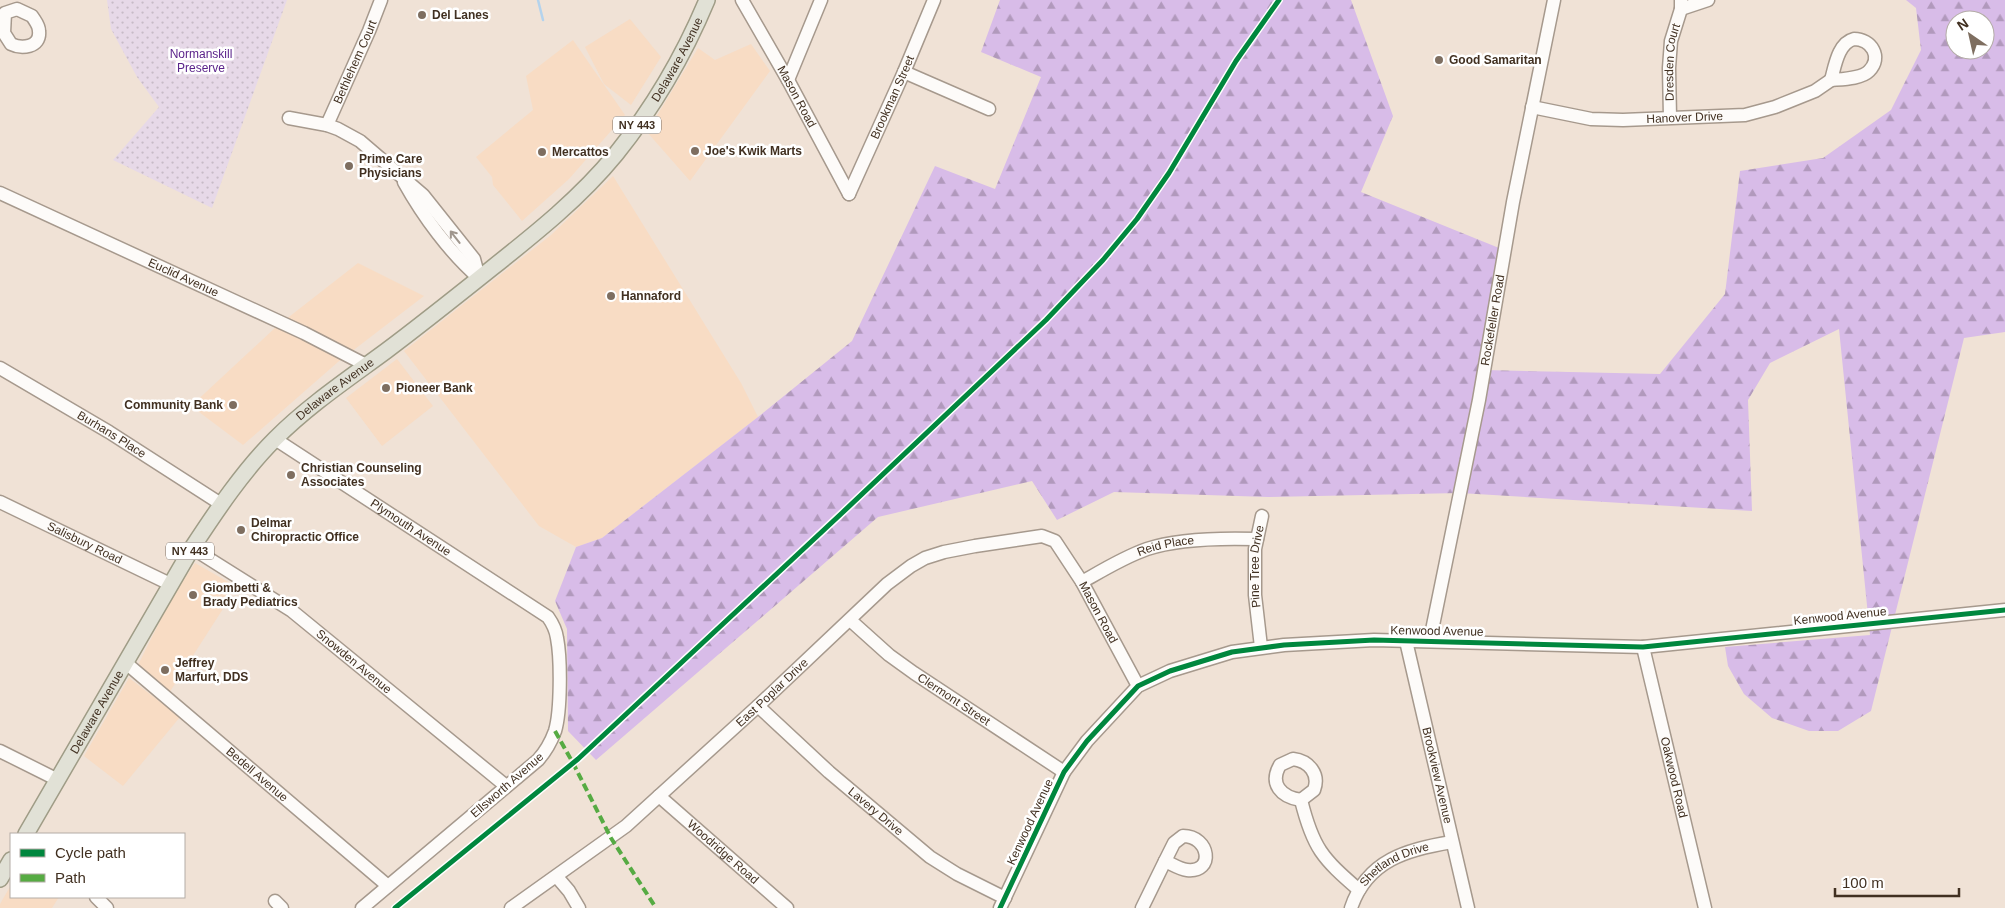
<svg xmlns="http://www.w3.org/2000/svg" width="2005" height="908" font-family="Arial,sans-serif">
	<style>
		.built { fill: #f8dcc4 }
		.grass { fill: url(#grass-dots) }
		.forest { fill: url(#forest-firs); fill-rule: evenodd }
		.lines { fill: none; stroke-linecap: round; stroke-linejoin: round }
		.stream { stroke: #b4d3ed; stroke-width: 2.5 }
		.minor-casing { stroke: #a6998d; stroke-width: 15 }
		.major-casing { stroke: #9f9c86; stroke-width: 18 }
		.minor { stroke: #fdfbf9; stroke-width: 12 }
		.major { stroke: #e1e1d6; stroke-width: 15 }
		.quiet { stroke: #56ab43; stroke-width: 4; stroke-dasharray: 8 4; stroke-linecap: butt }
		.cycleway-casing { stroke: #fff; stroke-width: 8 }
		.cycleway { stroke: #00873e; stroke-width: 5 }
		.oneway { stroke: #9f968d }
		.poi-dot { fill: #7e6e60; stroke: #fff; stroke-width: 2 }
		.labels { text-anchor: middle; dominant-baseline: central; stroke-width: 5; stroke-linejoin: round; paint-order: stroke }
		.shield { fill: #fff; stroke: #7a6e64; stroke-width: 1 }
		.shield-label { font-size: 11px; font-weight: bold; fill: #413021 }
		.poi-label { font-size: 12px; font-weight: bold; fill: #413021; stroke: #fff; text-anchor: start }
		.park-label { font-size: 12px; fill: #5b248b; stroke: #fff }
		.street-label { font-size: 12px; fill: #413021; stroke: #fff }
	</style>
	<defs>
		<pattern id="grass-dots" width="8" height="8" patternUnits="userSpaceOnUse" patternTransform="scale(1.25)"><rect width="8" height="8" fill="#e7d9e8"/><path d="M2 2h.1M6 6h.1" fill="none" stroke="#c7bbc7" stroke-width="1.8" stroke-linecap="round"/></pattern>
		<pattern id="forest-firs" width="22" height="20" patternUnits="userSpaceOnUse" patternTransform="scale(1.25)"><rect width="22" height="20" fill="#d8bce8"/><path d="M5 1l3.5 6h-7zM16 11l3.5 6h-7z" fill="#b199bc"/></pattern>
	</defs>
	<rect width="100%" height="100%" fill="#f0e2d6"/>
	<g class="built">
		<path d="M630,19L661,57L631,105L604,84L585,47Z"/>
		<path d="M573,40L625,115L569,179L522,221L493,185L492,177L476,157L533,110L526,76Z"/>
		<path d="M751,44L770,71L690,181L647,132L698,48L715,60Z"/>
		<path d="M613,176L741,383L758,417L602,538L576,547L539,526L404,351L551,235Z"/>
		<path d="M358,263L424,296L338,362L243,445L191,406L276,327Z"/>
		<path d="M397,359L433,406L382,446L346,398Z"/>
		<path d="M195,563L237,587L169,693L138,665L171,599Z"/>
		<path d="M129,678L180,717L123,786L84,756Z"/>
		<path d="M11,885V897H59L52,908H0V904Z"/>
	</g>
	<path class="grass" d="M107,0H287L212,208L113,160L159,107L137,77L111,29Z"/>
	<path class="forest" d="M1000,0H1351L1393,116L1361,192L1504,250L1484,370L1660,374L1725,294L1740,171L1823,158L1891,110L1921,50L1916,8L1906,0H2005V332L1964,338L1871,711L1838,731H1809L1772,718L1744,694L1728,666L1725,647L1870,635L1839,329L1770,363L1748,400L1752,511L1460,493L1268,497L1114,492L1057,520L1032,481L878,517L596,760L568,731L567,629L555,601L576,547L602,538L758,417L852,341L935,166L995,189L1041,77L981,52ZM1955,20H1985V50H1955Z"/>
	<g class="lines">
		<path class="stream" d="M538,0L543,20"/>
		<g class="minor-casing">
			<g id="minor">
				<path id="s1" d="M742,0L788,80L849,194"/>
				<path d="M1681,0V9L1708,0"/>
				<path d="M17,9L32,16C35,21 39,25 39,31C41,48 21,49 11,44L4,33L5,13Z"/>
				<path d="M1854,39C1871,39 1883,57 1869,71C1861,79 1842,79 1831,80C1835,66 1838,43 1854,39Z"/>
				<path d="M904,72L989,109"/>
				<path d="M788,80L821,0"/>
				<path id="s2" d="M1532,107L1591,119L1623,120L1745,115L1775,107L1815,91L1831,80"/>
				<path id="s3" d="M1670,117L1669,68L1671,41L1681,9"/>
				<path d="M289,118L327,125L338,129L360,141L423,195L474,259L479,278"/>
				<path id="s4" d="M327,125L369,31L381,0"/>
				<path d="M404,182C423,216 450,253 479,278"/>
				<path id="s5" d="M0,193L304,333L366,365"/>
				<path id="s6" d="M849,194L904,72L934,0"/>
				<path id="s7" d="M0,368L109,432L221,504"/>
				<path id="s8" d="M275,439L548,617C553,624 556,631 557,638C561,659 561,711 555,731C551,742 546,751 538,760L362,908"/>
				<path id="s9" d="M0,502L170,584"/>
				<path id="s10" d="M192,548L292,611L506,786"/>
				<path id="s11" d="M1082,582C1103,570 1124,557 1147,549C1179,538 1224,538 1257,539"/>
				<path id="s12" d="M850,620L889,655L914,673L1064,772"/>
				<path id="s13" d="M1430,640L1479,400L1513,202L1554,0"/>
				<path id="s14" d="M1406,641L1468,908"/>
				<path id="s15" d="M1261,647L1255,595V549L1262,516"/>
				<path id="s16" d="M1643,647L1705,908"/>
				<path id="s17" d="M126,663L388,886"/>
				<path id="s18" d="M758,706L829,772L930,857L957,874L1005,898"/>
				<path d="M0,751L58,780"/>
				<path d="M1293,759C1309,761 1320,774 1314,790L1301,800C1281,797 1269,784 1280,765Z"/>
				<path id="s19" d="M659,796L787,908"/>
				<path d="M1301,800C1313,848 1322,858 1359,890"/>
				<path d="M1183,836C1210,836 1215,873 1187,870C1179,869 1172,864 1165,861L1174,843Z"/>
				<path d="M557,877L569,891L579,908"/>
				<path d="M96,897L107,908"/>
				<path d="M275,901L282,908"/>
				<path id="s20" d="M511,908L626,826L758,706L887,584L911,566L925,558L944,552L975,546L1042,536L1055,541L1082,582L1138,686"/>
				<path d="M1000,908L1064,772L1087,741L1138,686L1170,671L1232,652L1284,645L1374,640L1643,647L2005,610"/>
				<path d="M1142,908L1165,861"/>
				<path id="s21" d="M1351,908C1367,860 1408,849 1452,842"/>
			</g>
		</g>
		<g class="major-casing">
			<g id="major">
				<path id="s22" d="M26,834L192,548C217,510 243,471 275,439C309,405 348,379 386,351C422,324 457,296 492,268C536,233 580,198 616,154C653,108 684,55 707,0"/>
				<path d="M0,879L11,860"/>
			</g>
		</g>
		<use href="#minor" class="minor"/>
		<use href="#major" class="major"/>
		<path class="quiet" d="M555,731L573,763L611,838L656,908"/>
		<g class="cycleway-casing">
			<g id="cycleway">
				<path d="M395,908L578,759L842,513L1046,320L1103,260L1137,219L1169,173L1236,61L1279,0"/>
				<path d="M1000,908L1064,772L1087,741L1138,686L1170,671L1232,652L1284,645L1374,640L1643,647L2005,610"/>
			</g>
		</g>
		<use href="#cycleway" class="cycleway"/>
	</g>
	<defs><path id="oneway-shaft" d="M-6 0H5M1.5-3L5.5 0L1.5 3" fill="none" stroke-width="1.6" stroke-linecap="round" stroke-linejoin="round" transform="scale(1.25)"/></defs>
	<use class="oneway" href="#oneway-shaft" transform="translate(455 237) rotate(-128)"/>
	<g class="poi-dot">
		<circle cx="422" cy="15" r="5"/>
		<circle cx="1439" cy="60" r="5"/>
		<circle cx="695" cy="151" r="5"/>
		<circle cx="542" cy="152" r="5"/>
		<circle cx="349" cy="166" r="5"/>
		<circle cx="611" cy="296" r="5"/>
		<circle cx="386" cy="388" r="5"/>
		<circle cx="233" cy="405" r="5"/>
		<circle cx="291" cy="475" r="5"/>
		<circle cx="241" cy="530" r="5"/>
		<circle cx="193" cy="595" r="5"/>
		<circle cx="165" cy="670" r="5"/>
	</g>
	<g class="labels">
		<g class="shield">
			<rect x="613" y="116.5" width="48" height="17" rx="4"/>
			<rect x="166" y="542.5" width="48" height="17" rx="4"/>
		</g>
		<g class="shield-label">
			<text x="637" y="125">NY 443</text>
			<text x="190" y="551">NY 443</text>
		</g>
		<g class="poi-label">
			<text x="432" y="15">Del Lanes</text>
			<text x="1449" y="60">Good Samaritan</text>
			<text x="705" y="151">Joe's Kwik Marts</text>
			<text x="552" y="152">Mercattos</text>
			<text x="359" y="159">Prime Care<tspan x="359" dy="14">Physicians</tspan></text>
			<text x="621" y="296">Hannaford</text>
			<text x="396" y="388">Pioneer Bank</text>
			<text x="223" y="405" text-anchor="end">Community Bank</text>
			<text x="301" y="468">Christian Counseling<tspan x="301" dy="14">Associates</tspan></text>
			<text x="251" y="523">Delmar<tspan x="251" dy="14">Chiropractic Office</tspan></text>
			<text x="203" y="588">Giombetti &amp;<tspan x="203" dy="14">Brady Pediatrics</tspan></text>
			<text x="175" y="663">Jeffrey<tspan x="175" dy="14">Marfurt, DDS</tspan></text>
		</g>
		<g class="park-label">
			<text x="201" y="54">Normanskill<tspan x="201" dy="14">Preserve</tspan></text>
		</g>
		<g class="street-label">
			<text stroke="none"><textPath href="#s22" startOffset="1026">Delaware Avenue</textPath></text>
			<text stroke="none"><textPath href="#s4" startOffset="69">Bethlehem Court</textPath></text>
			<text stroke="none"><textPath href="#s3" startOffset="55">Dresden Court</textPath></text>
			<text stroke="none"><textPath href="#s1" startOffset="111">Mason Road</textPath></text>
			<text stroke="none"><textPath href="#s6" startOffset="106">Brookman Street</textPath></text>
			<text stroke="none"><textPath href="#s2" startOffset="154">Hanover Drive</textPath></text>
			<text stroke="none"><textPath href="#s5" startOffset="202">Euclid Avenue</textPath></text>
			<text stroke="none"><textPath href="#s13" startOffset="326">Rockefeller Road</textPath></text>
			<text stroke="none"><textPath href="#s22" startOffset="546">Delaware Avenue</textPath></text>
			<text stroke="none"><textPath href="#s7" startOffset="130">Burhans Place</textPath></text>
			<text stroke="none"><textPath href="#s8" startOffset="162">Plymouth Avenue</textPath></text>
			<text stroke="none"><textPath href="#s9" startOffset="94">Salisbury Road</textPath></text>
			<text stroke="none"><textPath href="#s11" startOffset="92">Reid Place</textPath></text>
			<text stroke="none"><textPath href="#s15" startOffset="81">Pine Tree Drive</textPath></text>
			<text stroke="none"><textPath href="#s20" startOffset="760">Mason Road</textPath></text>
			<text transform="translate(1840 616) rotate(-6)">Kenwood Avenue</text>
			<text transform="translate(1437 631) rotate(1)">Kenwood Avenue</text>
			<text stroke="none"><textPath href="#s10" startOffset="198">Snowden Avenue</textPath></text>
			<text stroke="none"><textPath href="#s20" startOffset="339">East Poplar Drive</textPath></text>
			<text stroke="none"><textPath href="#s12" startOffset="131">Clermont Street</textPath></text>
			<text stroke="none"><textPath href="#s22" startOffset="141">Delaware Avenue</textPath></text>
			<text stroke="none"><textPath href="#s17" startOffset="172">Bedell Avenue</textPath></text>
			<text stroke="none"><textPath href="#s14" startOffset="138">Brookview Avenue</textPath></text>
			<text stroke="none"><textPath href="#s16" startOffset="134">Oakwood Road</textPath></text>
			<text transform="translate(507 785) rotate(-41)">Ellsworth Avenue</text>
			<text stroke="none"><textPath href="#s18" startOffset="158">Lavery Drive</textPath></text>
			<text transform="translate(1030 822) rotate(-65)">Kenwood Avenue</text>
			<text stroke="none"><textPath href="#s19" startOffset="85">Woodridge Road</textPath></text>
			<text stroke="none"><textPath href="#s21" startOffset="65">Shetland Drive</textPath></text>
		</g>
	</g>
	<rect x="10" y="833" width="175" height="65" fill="#ffffff" stroke="#b3aca6"/>
	<rect x="20" y="849" width="25" height="8" fill="#00873e" stroke="#b3aca6"/>
	<text x="55" y="858" font-size="15" fill="#413021">Cycle path</text>
	<rect x="20" y="874" width="25" height="8" fill="#56ab43" stroke="#b3aca6"/>
	<text x="55" y="883" font-size="15" fill="#413021">Path</text>
	<g transform="translate(1970 35) rotate(326)"><circle r="24" fill="#ffffff" stroke="#b3aca6"/>
	<path d="M0-4L9 19L0 12L-9 19Z" fill="#7e6e60"/>
	<text y="-8" font-size="14" font-weight="bold" text-anchor="middle" fill="#413021">N</text>
	</g>
	<path d="M1835 888v8h124v-8" fill="none" stroke="#413021" stroke-width="2.5"/>
	<text x="1842" y="888" font-size="15" fill="#413021" stroke="#ffffff" stroke-width="4" paint-order="stroke">100 m</text>
</svg>
